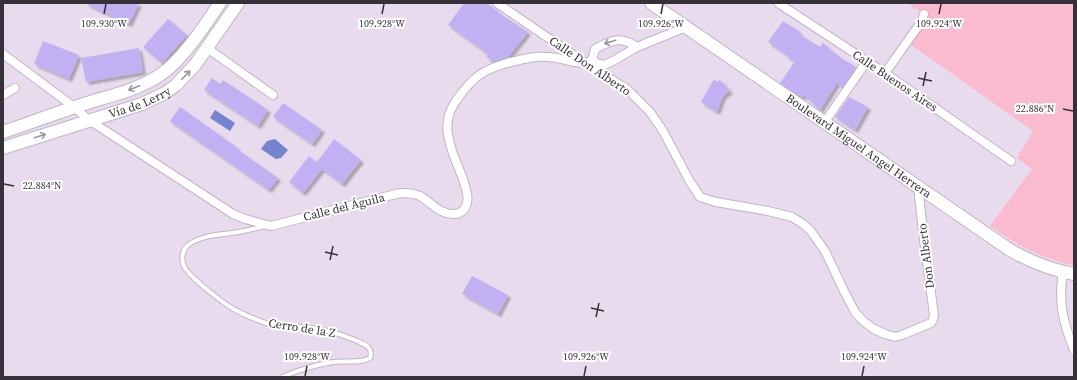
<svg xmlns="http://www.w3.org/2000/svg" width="1077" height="380" font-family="'Source Serif 4',serif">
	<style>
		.green { fill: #fabbce }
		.water { fill: #7584d1 }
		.building { fill: #c1b1f3; filter: url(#shadow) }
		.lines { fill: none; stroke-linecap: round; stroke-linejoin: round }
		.lane-casing { stroke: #c0b4c5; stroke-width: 6 }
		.street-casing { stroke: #c0b4c5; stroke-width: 10 }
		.secondary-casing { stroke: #c0b4c5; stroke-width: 14 }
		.lane { stroke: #fff; stroke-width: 4 }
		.street { stroke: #fff; stroke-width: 8 }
		.secondary { stroke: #fff; stroke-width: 12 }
		.oneway { stroke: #9a989c }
		.ticks { fill: none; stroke: #363138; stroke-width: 1.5 }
		.labels { text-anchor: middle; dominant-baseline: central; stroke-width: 4; stroke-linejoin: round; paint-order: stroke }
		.street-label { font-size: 12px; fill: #363138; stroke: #fff }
		.ticks-label { font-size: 10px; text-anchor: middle; fill: #363138; stroke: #fff; stroke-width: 4; stroke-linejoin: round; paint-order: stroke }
	</style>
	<defs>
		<filter id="shadow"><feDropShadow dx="3" dy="3" stdDeviation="1" flood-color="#0004"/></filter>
	</defs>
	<rect width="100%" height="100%" fill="#e8dbed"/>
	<path class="green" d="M907,3H1074V265C1041,259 1017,245 990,226L1032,169L1017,158L1033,131L907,42L924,14Z"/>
	<g class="water">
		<path d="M215,110L235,123L230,131L210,118Z"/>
		<path d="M275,139L288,150L281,158L276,159L261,149L267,141Z"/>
	</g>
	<g class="building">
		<path d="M85,3H139L129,24Z"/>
		<path d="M464,3H487L502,15L528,32L508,57L494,61L486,57L488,54L448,25Z"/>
		<path d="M168,19L187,35L162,63L143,47Z"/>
		<path d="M783,21L800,32L799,34L820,47L823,43L838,56L856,67L842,87L837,83L820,110L804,95L803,97L798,95L780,83L795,61L786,56L787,55L768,42Z"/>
		<path d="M43,41L79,55L69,79L34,64Z"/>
		<path d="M139,48L143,72L86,82L81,58Z"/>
		<path d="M212,78L220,84L223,80L268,110L258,126L204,90Z"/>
		<path d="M714,79L717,82L720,80L724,84L730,91L723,96L717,112L701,102Z"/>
		<path d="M849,97L868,107L855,130L835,117Z"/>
		<path d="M283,103L322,130L312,144L273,117Z"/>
		<path d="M180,107L238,148L237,149L278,178L269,190L170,121Z"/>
		<path d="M334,139L361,160L342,184L322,169L303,193L289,182L309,156L317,162Z"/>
		<path d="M472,276L508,295L498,314L462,294Z"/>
	</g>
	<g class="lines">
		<g class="lane-casing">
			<path id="lane" d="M266,226C257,228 248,230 239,232C224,234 199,235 187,246C182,251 181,260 184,266C188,276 222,302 232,308C242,314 254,319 266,323C280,327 295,326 311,328C326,329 340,334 355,340C363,344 374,346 370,358C360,364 345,360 333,362C316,365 298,370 282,377"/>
		</g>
		<g class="street-casing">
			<g id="street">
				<path d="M497,3L585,63L628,90L650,112L663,131L689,180L700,197L716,202L768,211L792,217L803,224L810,230L825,251L844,291L855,312L863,321L874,329L885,334L895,337L902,335L931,323L933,320L934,315L924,240L918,187"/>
				<path d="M778,3L885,73L1011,161"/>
				<path d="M207,48L273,95"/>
				<path d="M3,54L74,107L89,120L233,214L245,219L271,226L400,193C406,193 414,193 420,196C432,203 440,215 455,214C465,213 469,203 467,194C464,175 452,158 449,139C447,133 447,126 448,120C449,106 467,85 478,76C490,66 520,59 535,57C542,56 550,57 557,58C565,60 575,63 584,63C587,63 590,61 592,60"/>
				<path d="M592,60L597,63L604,65L613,61L637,47L686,27"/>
				<path d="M592,60L595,49C611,40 621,36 637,47"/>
				<path d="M885,73L922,21L924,14"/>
				<path d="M3,95L15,88"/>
				<path d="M824,123L867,61"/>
				<path d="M1063,272C1058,302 1063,322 1074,350"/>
			</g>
		</g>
		<g class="secondary-casing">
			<g id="secondary">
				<path id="s1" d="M651,3L1010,250C1031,262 1051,270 1074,274"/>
				<path d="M3,132C30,123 56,113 84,104C109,96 138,90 160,75C182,61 205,25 220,3"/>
				<path id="s2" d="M3,148L142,104L165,93L176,85L195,65L238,3"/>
			</g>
		</g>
		<use href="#lane" class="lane"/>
		<use href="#street" class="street"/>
		<use href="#secondary" class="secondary"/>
	</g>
	<defs><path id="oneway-shaft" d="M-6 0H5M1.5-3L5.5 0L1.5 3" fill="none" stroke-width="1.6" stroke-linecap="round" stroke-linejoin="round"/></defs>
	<g class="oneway">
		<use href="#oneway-shaft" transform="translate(610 42) rotate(164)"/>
		<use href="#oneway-shaft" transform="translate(186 75) rotate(-46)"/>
		<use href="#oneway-shaft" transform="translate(134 88) rotate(159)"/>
		<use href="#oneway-shaft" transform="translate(40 136) rotate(-18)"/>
	</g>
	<path class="ticks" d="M104,14L106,4M382,14L384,4M661,14L663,4M939,14L941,4M918,78L932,81M923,86L926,72M1063,109L1073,111M4,184L14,186M325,252L338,255M330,260L333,246M591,308L604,311M596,317L599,303M305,376L307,366M584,376L586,366M862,376L864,366"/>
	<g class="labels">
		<g class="street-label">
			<text transform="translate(590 66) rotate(34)">Calle Don Alberto</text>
			<text transform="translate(895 81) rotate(34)">Calle Buenos Aires</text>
			<text stroke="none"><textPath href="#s2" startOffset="144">Vía de Lerry</textPath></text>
			<text stroke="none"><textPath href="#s1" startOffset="252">Boulevard Miguel Angel Herrera</textPath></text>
			<text transform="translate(344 207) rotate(-14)">Calle del Águila</text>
			<text transform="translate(926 256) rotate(-97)">Don Alberto</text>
			<text transform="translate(302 328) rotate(9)">Cerro de la Z</text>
		</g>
	</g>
	<g class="ticks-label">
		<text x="104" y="27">109.930°W</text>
		<text x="382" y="27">109.928°W</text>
		<text x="661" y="27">109.926°W</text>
		<text x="939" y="27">109.924°W</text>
		<text x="1035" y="112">22.886°N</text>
		<text x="42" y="189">22.884°N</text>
		<text x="307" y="360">109.928°W</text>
		<text x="586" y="360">109.926°W</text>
		<text x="864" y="360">109.924°W</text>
	</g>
	<rect width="1077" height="380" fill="none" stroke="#363138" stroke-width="8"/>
</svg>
